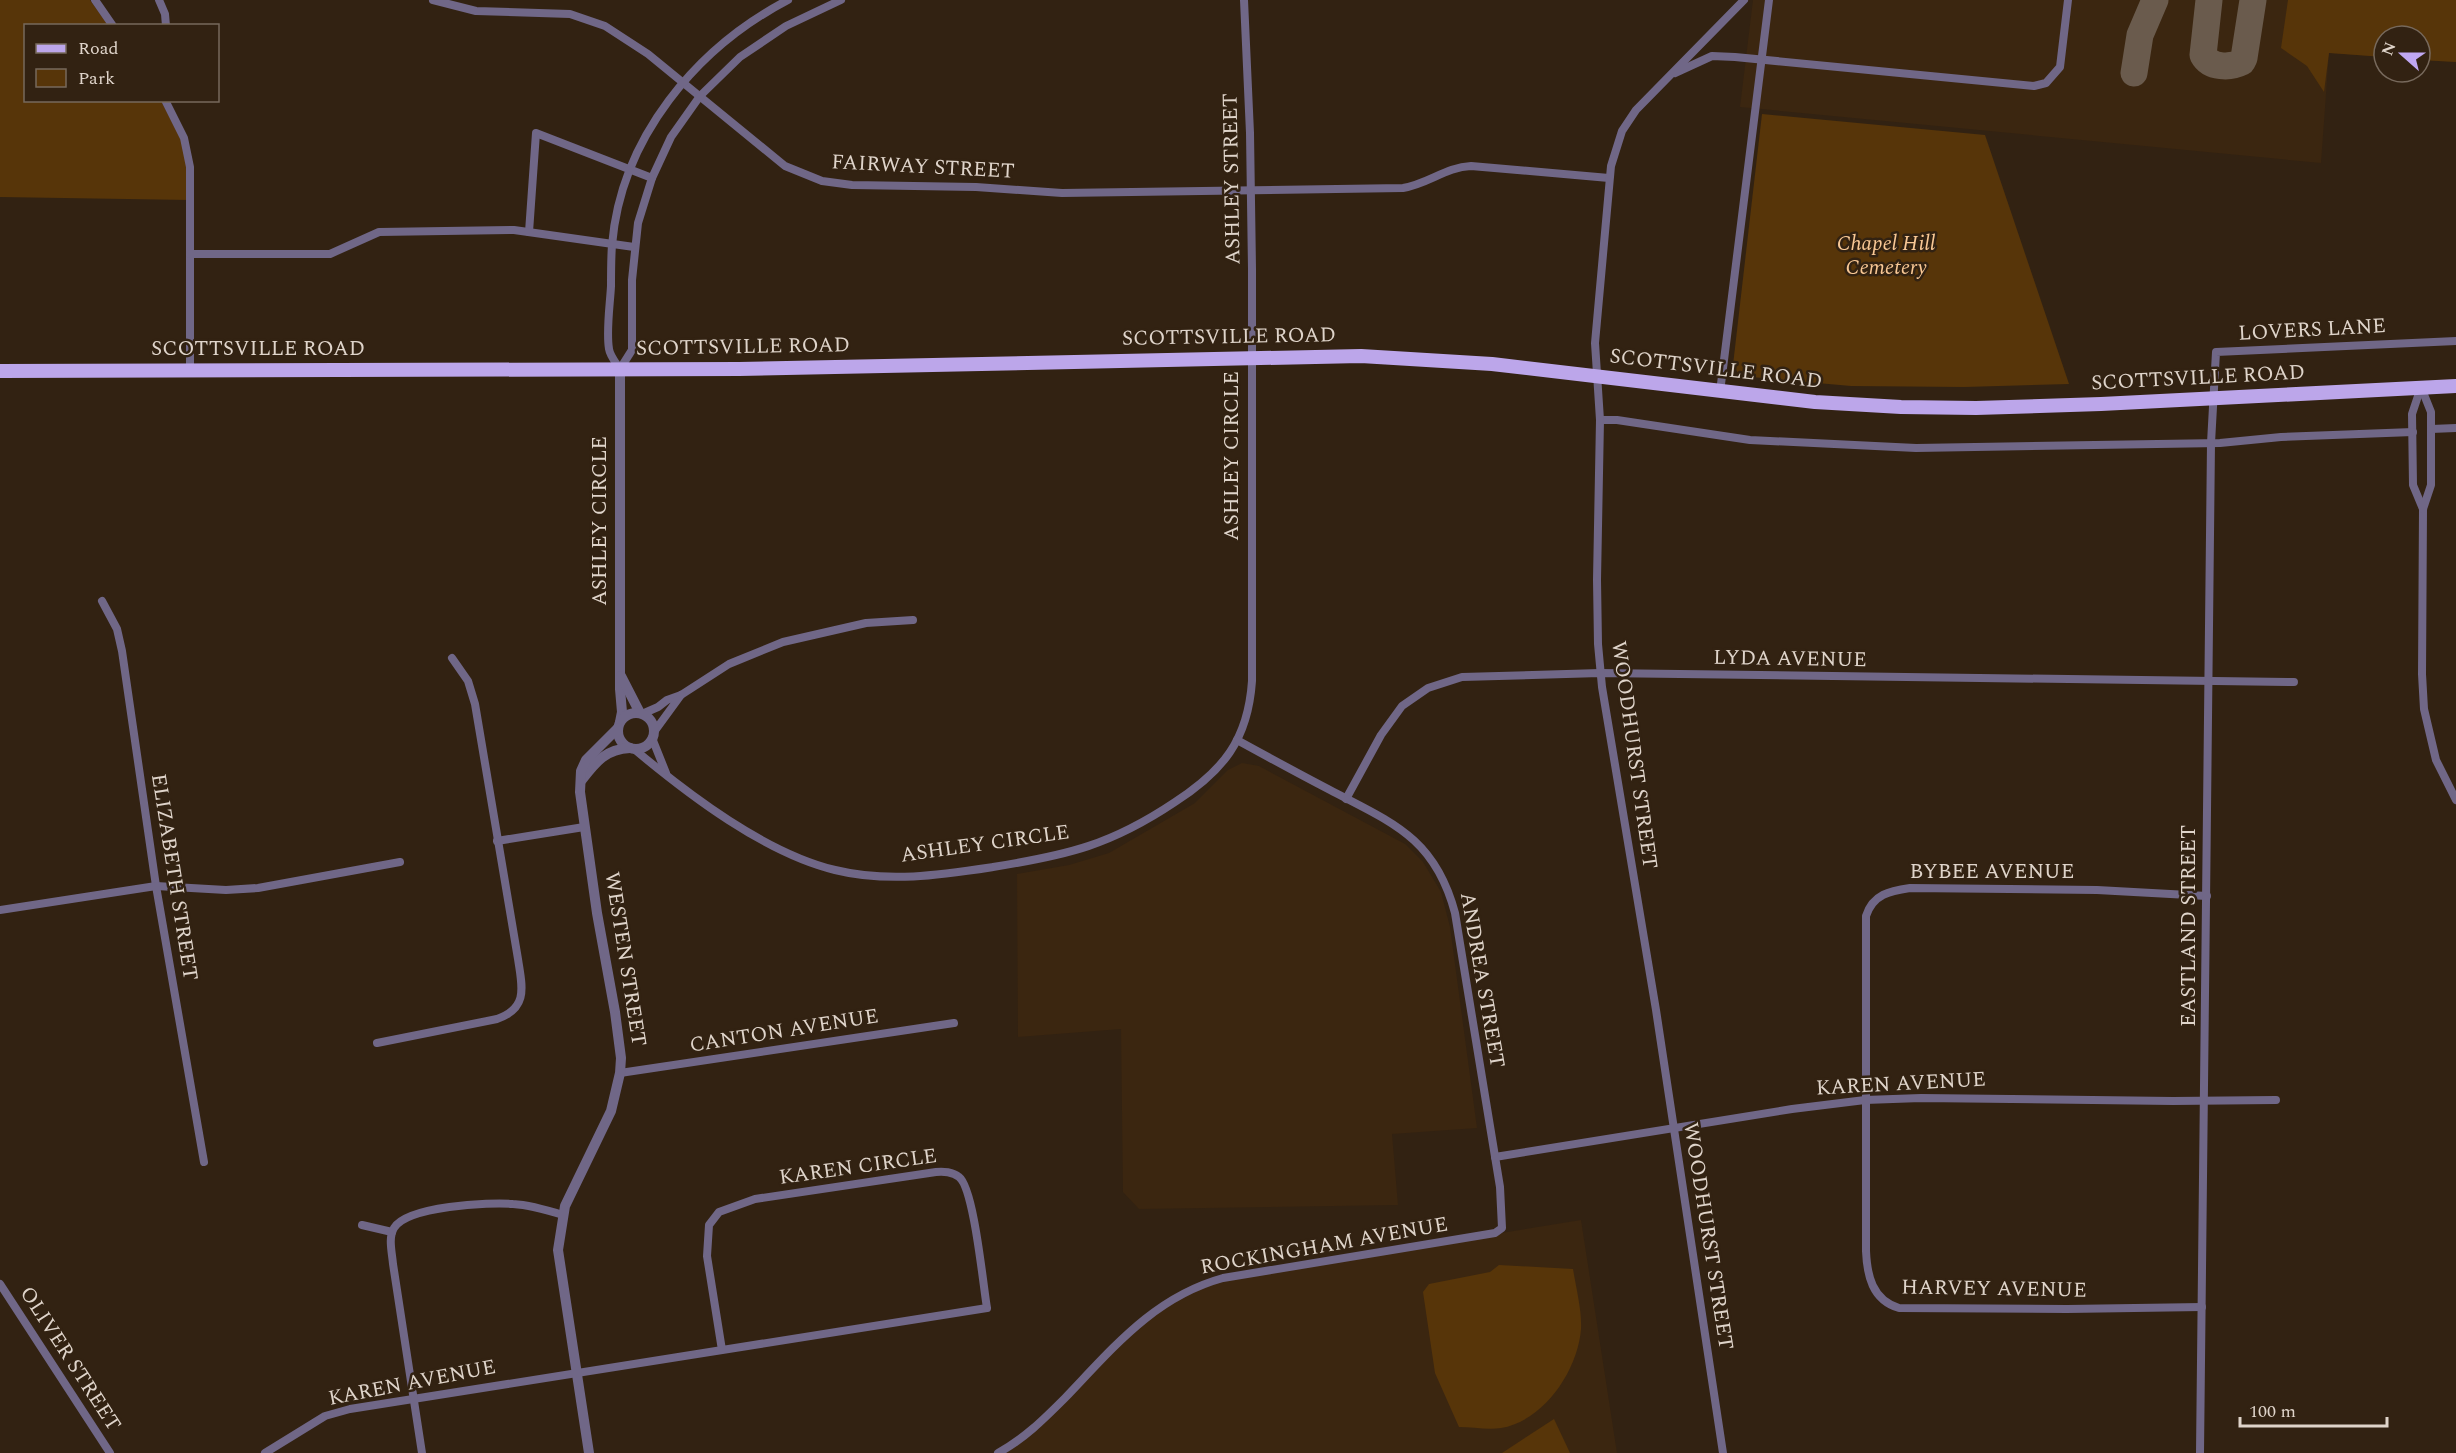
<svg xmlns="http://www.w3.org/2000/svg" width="2456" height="1453" font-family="Spectral,serif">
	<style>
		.built { fill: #3b2610 }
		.green { fill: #573509 }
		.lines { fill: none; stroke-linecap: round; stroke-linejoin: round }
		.taxiway { stroke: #6a5b4d; stroke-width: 27 }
		.minor { stroke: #706787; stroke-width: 8 }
		.tertiary { stroke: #706787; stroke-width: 10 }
		.primary { stroke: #bca6ea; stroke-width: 14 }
		.labels { text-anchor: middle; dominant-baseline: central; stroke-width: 5; stroke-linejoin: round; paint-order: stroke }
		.street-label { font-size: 21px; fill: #dfd4ca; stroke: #322212 }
		.park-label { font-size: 21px; font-style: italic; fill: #f9c895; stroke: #322212 }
	</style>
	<rect width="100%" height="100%" fill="#322212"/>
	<g class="built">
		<path d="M1753,0H2456V62L2420,60V36H2384V57L2329,53L2321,163L1740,107Z"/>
		<path d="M1242,763L1259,766L1405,844L1423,862L1441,892L1450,927L1477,1128L1392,1134L1398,1205L1139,1209L1123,1192L1121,1029L1018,1037L1017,874L1069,865L1109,853L1195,803L1228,770Z"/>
		<path d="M1581,1220L1617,1453H994L1008,1448L1128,1333L1177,1295L1223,1278Z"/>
	</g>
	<g class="green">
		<path d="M0,0H90L108,25L26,26V100L161,101L188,152L190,200L0,197Z"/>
		<path d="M2288,0H2456V62L2420,60V36H2384V57L2329,53L2324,92L2307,66L2281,48Z"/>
		<path d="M1762,114L1985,135L2069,384L1964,387L1851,386L1740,376L1733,365Z"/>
		<path d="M1499,1265L1573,1269C1576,1288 1582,1310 1581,1329C1578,1370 1544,1421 1501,1428C1488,1430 1472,1427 1459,1427L1435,1373L1423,1292L1429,1284L1490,1272Z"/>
		<path d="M1554,1419L1570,1453H1502Z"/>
	</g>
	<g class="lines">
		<g class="taxiway">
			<path d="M2209,0L2203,55C2210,68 2230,68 2242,62L2244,58L2253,0"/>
			<path d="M2134,73L2140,35L2155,0"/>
		</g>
		<g class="minor">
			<path d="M95,0L113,26"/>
			<path d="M159,0L165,14L166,26"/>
			<path d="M433,0L476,11L570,14L605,26L648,54L785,166L822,181L852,185L976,187L1062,193L1403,188C1428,184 1446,167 1471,166L1609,178"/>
			<path d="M788,0C696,48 621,138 612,245C611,258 611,272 611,286C610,305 606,331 609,349C610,356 616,363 620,369L632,350V280L638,223L652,178L671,137L700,96L740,57L786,26L841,0"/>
			<path d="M1675,73L1712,56L1735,57L2034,86L2046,83L2060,67L2068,0"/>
			<path d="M165,100L184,138L190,167V371"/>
			<path d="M529,232L536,133L652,178"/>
			<path d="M190,254H330L379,232L514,230L634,247"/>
			<path d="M2421,387L2431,412V485L2423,509L2422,674L2424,709L2436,760L2456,800"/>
			<path d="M2421,387L2412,414L2413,485L2423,509"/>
			<path d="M1720,392L1769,0"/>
			<path d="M1600,420H1617L1750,440L1916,448L2220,443L2281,437L2413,432"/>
			<path d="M2431,429L2456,428"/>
			<path d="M102,601L117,629L122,651L156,886L204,1162"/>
			<path d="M642,714L658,707L667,700L681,695L729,664L783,642L866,623L913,620"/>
			<path d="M654,732L681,695"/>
			<path d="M652,738L666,773"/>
			<path d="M634,749C689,795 765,853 835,870C888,883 940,875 993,867C1068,855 1111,845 1175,802C1223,771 1248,740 1252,681V269L1250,133L1244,0"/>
			<path d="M1346,799L1381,735L1402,706L1428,688L1462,677L1600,673L2294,682"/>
			<path d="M497,841L584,827"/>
			<path d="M0,910L156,886L226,890L258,888L400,862"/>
			<path d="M377,1043L497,1019C529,1008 522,986 518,959L475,704L468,681L452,658"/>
			<path d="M620,1073L954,1023"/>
			<path d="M1495,1157L1792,1109L1865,1100L1921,1098L2173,1101L2276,1100"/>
			<path d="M362,1225L392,1232"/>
			<path d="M0,1284L110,1453"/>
			<path d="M2202,1307L2067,1309L1899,1308C1872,1300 1867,1275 1866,1251V916C1873,894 1890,891 1910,888L2097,890L2207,896"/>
			<path d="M265,1453L325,1416L350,1409L987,1308C983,1285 974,1188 959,1177C953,1172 943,1171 936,1172L755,1199L719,1212L709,1225L707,1256L722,1350"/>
			<path d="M422,1453L393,1264C392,1252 388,1238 394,1228C407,1206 489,1202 513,1204C530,1205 547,1210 563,1215"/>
			<path d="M998,1453C1024,1439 1044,1419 1065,1398C1113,1348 1154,1297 1223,1278L1495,1233L1502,1228L1500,1187L1455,913C1435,838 1393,823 1330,790C1299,774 1268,757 1237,740"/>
			<path d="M1723,1453L1656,1010L1602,687L1598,644L1597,580L1600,420L1595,343L1611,166L1622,131L1636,110L1744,0"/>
			<path d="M2200,1453L2211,443L2216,352L2456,341"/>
		</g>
		<g class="tertiary">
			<path d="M620,369V689L622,712L620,722"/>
			<path d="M621,676L640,713"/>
			<circle cx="636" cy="731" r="18"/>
			<path d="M581,781C595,763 605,749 630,748"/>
			<path d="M589,1453L558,1250L565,1206L611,1111L620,1073L621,1058L615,1012L597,913L580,792L581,771L586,760L618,728"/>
		</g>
		<path class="primary" d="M0,371L739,369L1361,356L1492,364L1815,402L1901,407L1976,408L2101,404L2456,386"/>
	</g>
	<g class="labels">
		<g class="street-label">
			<text transform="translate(923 167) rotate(3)">FAIRWAY STREET</text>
			<text transform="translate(1232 179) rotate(-91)">ASHLEY STREET</text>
			<text transform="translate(2312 330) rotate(-3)">LOVERS LANE</text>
			<text transform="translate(1229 337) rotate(-1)">SCOTTSVILLE ROAD</text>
			<text transform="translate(743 347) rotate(-1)">SCOTTSVILLE ROAD</text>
			<text x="258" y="349">SCOTTSVILLE ROAD</text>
			<text transform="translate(1716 369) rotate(7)">SCOTTSVILLE ROAD</text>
			<text transform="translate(2198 378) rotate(-3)">SCOTTSVILLE ROAD</text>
			<text transform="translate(1232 456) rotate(-90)">ASHLEY CIRCLE</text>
			<text transform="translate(600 521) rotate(-90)">ASHLEY CIRCLE</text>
			<text transform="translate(1790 659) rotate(1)">LYDA AVENUE</text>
			<text transform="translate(1634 755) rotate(82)">WOODHURST STREET</text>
			<text transform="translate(985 844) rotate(-8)">ASHLEY CIRCLE</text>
			<text x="1992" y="872">BYBEE AVENUE</text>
			<text transform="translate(174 877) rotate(81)">ELIZABETH STREET</text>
			<text transform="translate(2189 926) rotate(-90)">EASTLAND STREET</text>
			<text transform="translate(625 959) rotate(81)">WESTEN STREET</text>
			<text transform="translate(1482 980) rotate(80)">ANDREA STREET</text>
			<text transform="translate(784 1031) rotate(-9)">CANTON AVENUE</text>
			<text transform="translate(1901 1084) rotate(-3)">KAREN AVENUE</text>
			<text transform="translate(858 1167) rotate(-8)">KAREN CIRCLE</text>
			<text transform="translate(1708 1236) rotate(81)">WOODHURST STREET</text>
			<text transform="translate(1324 1246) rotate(-10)">ROCKINGHAM AVENUE</text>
			<text transform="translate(1994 1289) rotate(1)">HARVEY AVENUE</text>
			<text transform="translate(70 1359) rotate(57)">OLIVER STREET</text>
			<text transform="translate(412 1383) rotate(-11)">KAREN AVENUE</text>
		</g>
		<g class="park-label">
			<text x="1886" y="244">Chapel Hill<tspan x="1886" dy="24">Cemetery</tspan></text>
		</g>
	</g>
	<rect x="24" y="24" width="195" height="78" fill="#322212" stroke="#77695c" stroke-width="1.5"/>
	<rect x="36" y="44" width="30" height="9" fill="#bca6ea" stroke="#77695c" stroke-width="1.5"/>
	<text x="78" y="54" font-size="18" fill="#dfd4ca">Road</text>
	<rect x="36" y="69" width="30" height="18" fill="#573509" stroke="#77695c" stroke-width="1.5"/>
	<text x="78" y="84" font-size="18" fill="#dfd4ca">Park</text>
	<g transform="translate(2402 54) rotate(291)"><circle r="28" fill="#322212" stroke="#77695c" stroke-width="1.5"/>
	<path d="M0-4.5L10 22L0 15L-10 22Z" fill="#c0a8f3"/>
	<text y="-9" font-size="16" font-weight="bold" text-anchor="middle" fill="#dfd4ca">N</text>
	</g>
	<path d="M2240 1417v9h147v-9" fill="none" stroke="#dfd4ca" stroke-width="3"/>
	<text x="2249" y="1417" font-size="18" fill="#dfd4ca" stroke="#322212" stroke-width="4.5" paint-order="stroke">100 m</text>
</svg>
